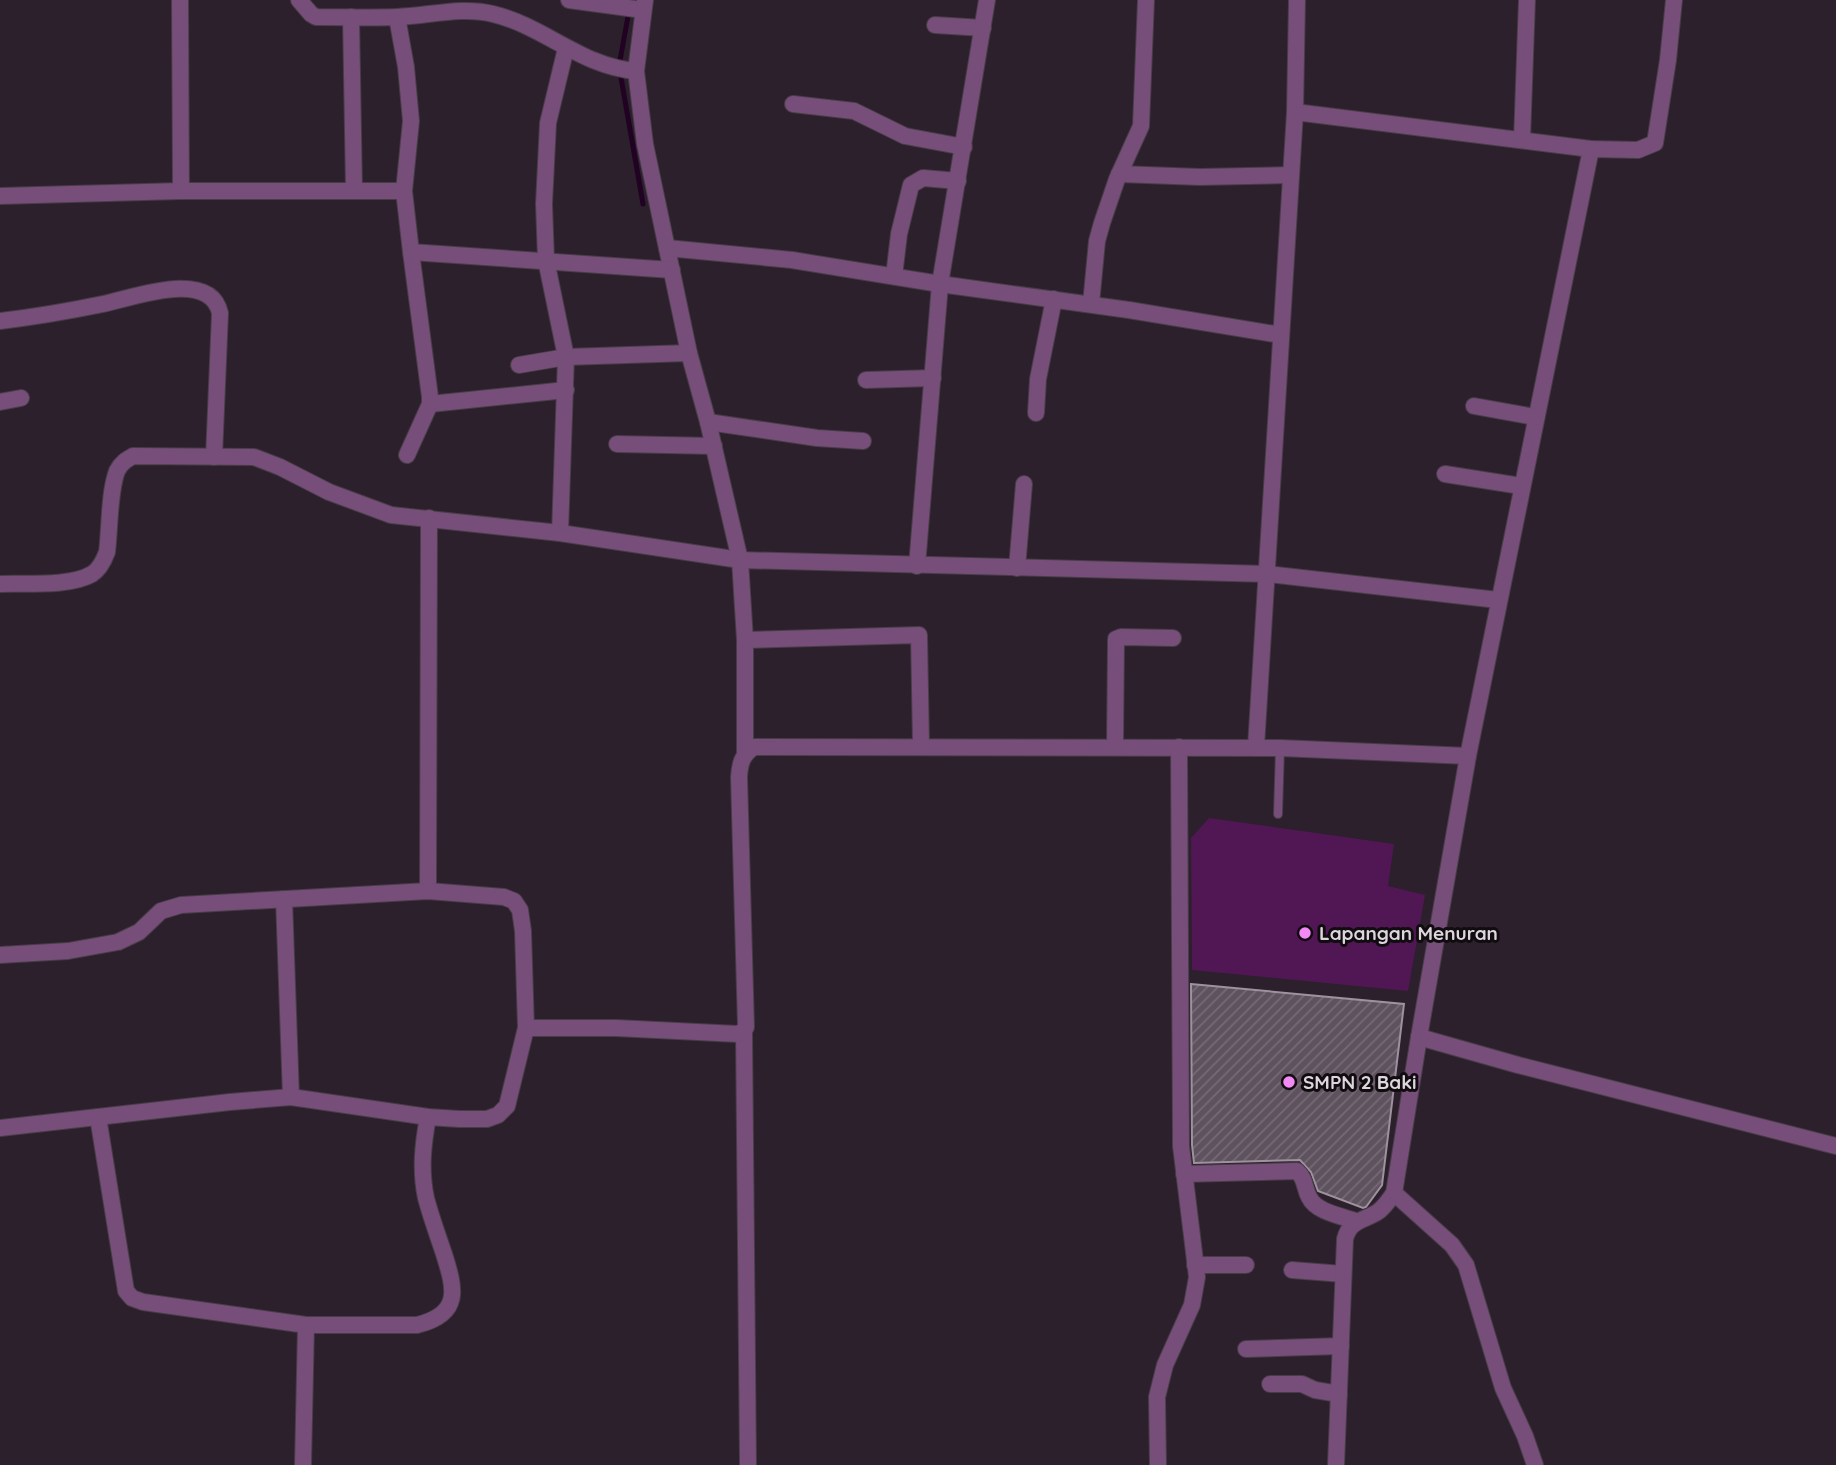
<svg xmlns="http://www.w3.org/2000/svg" width="1836" height="1465" font-family="Quicksand,sans-serif">
	<style>
		.garden { fill: #511754 }
		.lines { fill: none; stroke-linecap: round; stroke-linejoin: round }
		.stream { stroke: #210223; stroke-width: 5 }
		.building { fill: url(#building-hatch); stroke: #9f919f; stroke-width: 2 }
		.lane-casing { stroke: #473d47; stroke-width: 10 }
		.street-casing { stroke: #473d47; stroke-width: 18 }
		.lane { stroke: #774d79; stroke-width: 8 }
		.street { stroke: #774d79; stroke-width: 16 }
		.poi-dot { fill: #f18af4; stroke: #100c10; stroke-width: 2.5 }
		.labels { text-anchor: middle; dominant-baseline: central; stroke-width: 6; stroke-linejoin: round; paint-order: stroke }
		.poi-label { font-size: 19px; font-weight: bold; fill: #ddd6dd; stroke: #100c10; text-anchor: start }
	</style>
	<defs>
		<pattern id="building-hatch" width="6" height="6" patternUnits="userSpaceOnUse" patternTransform="scale(1.75)"><rect width="6" height="6" fill="#5e525e"/><path d="M-1 1l2-2M0 6l6-6M5 7l2-2" fill="none" stroke="#756a75"/></pattern>
	</defs>
	<rect width="100%" height="100%" fill="#2b202b"/>
	<path class="garden" d="M1209,818L1394,844L1388,886L1425,895L1408,991L1192,970L1191,838Z"/>
	<g class="lines">
		<path class="stream" d="M631,0L619,66L643,204"/>
	</g>
	<path class="building" d="M1191,984L1404,1004L1382,1185L1366,1207L1363,1208L1318,1191L1311,1172L1300,1160L1194,1163L1192,1145Z"/>
	<g class="lines">
		<g class="lane-casing">
			<path id="lane" d="M1278,814L1280,748"/>
		</g>
		<g class="street-casing">
			<g id="street">
				<path d="M180,0L181,191"/>
				<path d="M299,0L311,14L316,17C343,17 370,18 397,17C428,16 462,6 493,14C544,26 582,67 636,71"/>
				<path d="M569,0L643,10"/>
				<path d="M645,0L636,71L645,144L689,353L708,422L740,560L1268,574L1498,600"/>
				<path d="M1674,0L1668,60L1655,143L1638,150L1591,149L1468,756L1419,1037L1518,1065L1836,1146"/>
				<path d="M351,17L354,190"/>
				<path d="M397,17L406,67L411,121L404,191"/>
				<path d="M935,25L983,28"/>
				<path d="M793,104L854,111L905,136L964,147"/>
				<path d="M1295,112L1591,149"/>
				<path d="M1522,140L1527,0"/>
				<path d="M1119,174L1200,177L1291,175"/>
				<path d="M0,196L181,191H404L411,252L672,270"/>
				<path d="M667,248L792,260L940,284L1129,310L1281,335"/>
				<path d="M894,276L899,234L911,185L923,178L958,181"/>
				<path d="M1091,304L1097,241L1102,223L1117,179L1141,126L1146,0"/>
				<path d="M0,321C34,317 69,311 103,304C132,298 210,268 220,313L214,457"/>
				<path d="M519,365L566,357L689,353"/>
				<path d="M866,380L933,378"/>
				<path d="M0,402L21,398"/>
				<path d="M430,404L566,390"/>
				<path d="M1474,406L1535,417"/>
				<path d="M1036,413L1038,379L1054,299"/>
				<path d="M708,422L817,438L863,441"/>
				<path d="M617,444L714,446"/>
				<path d="M407,455L430,404V397L411,252"/>
				<path d="M1445,474L1521,486"/>
				<path d="M560,533L566,357L546,260L544,204L548,123L566,48"/>
				<path d="M917,566L940,284L987,0"/>
				<path d="M1017,568L1024,484"/>
				<path d="M0,584C25,583 70,587 92,574C100,569 104,560 107,552C110,528 109,492 117,471C121,463 126,460 133,456L254,457L280,467L329,492L391,515L560,533L740,560L745,640V752"/>
				<path d="M745,640L919,635L921,745"/>
				<path d="M1115,747L1116,639L1121,637L1173,638"/>
				<path d="M1256,747L1295,112L1297,0"/>
				<path d="M428,891L429,518"/>
				<path d="M284,899L291,1097"/>
				<path d="M0,955L68,951L118,942L139,932L161,911L181,905L428,891L504,897L514,901L520,910L523,931L526,1028"/>
				<path d="M744,1031L748,1465"/>
				<path d="M98,1117L126,1291L132,1298L143,1302L306,1325H417C462,1314 455,1289 444,1254C438,1236 431,1217 426,1198C420,1170 423,1144 428,1117"/>
				<path d="M0,1128L230,1102L291,1097L428,1117L459,1119H487L498,1115L507,1106L526,1028H616L738,1034L744,1031L746,1027L739,777C740,763 742,755 754,747L1280,748L1468,756"/>
				<path d="M1184,1174L1297,1171C1306,1179 1304,1188 1309,1197C1316,1212 1341,1216 1356,1221"/>
				<path d="M1394,1193L1452,1245L1466,1265L1503,1388L1525,1436L1535,1465"/>
				<path d="M1195,1265H1246"/>
				<path d="M1292,1270L1343,1274"/>
				<path d="M1246,1349L1341,1346"/>
				<path d="M1270,1384H1302L1315,1390L1339,1394"/>
				<path d="M303,1465L306,1325"/>
				<path d="M1158,1465L1157,1397L1165,1365L1192,1305L1197,1277L1181,1146L1179,747"/>
				<path d="M1336,1465L1345,1239C1350,1219 1365,1221 1379,1211C1385,1206 1390,1199 1394,1193L1419,1037"/>
			</g>
		</g>
		<use href="#lane" class="lane"/>
		<use href="#street" class="street"/>
	</g>
	<g class="poi-dot">
		<circle cx="1305" cy="933" r="7"/>
		<circle cx="1289" cy="1082" r="7"/>
	</g>
	<g class="labels">
		<g class="poi-label">
			<text x="1319" y="933">Lapangan Menuran</text>
			<text x="1303" y="1082">SMPN 2 Baki</text>
		</g>
	</g>
</svg>
